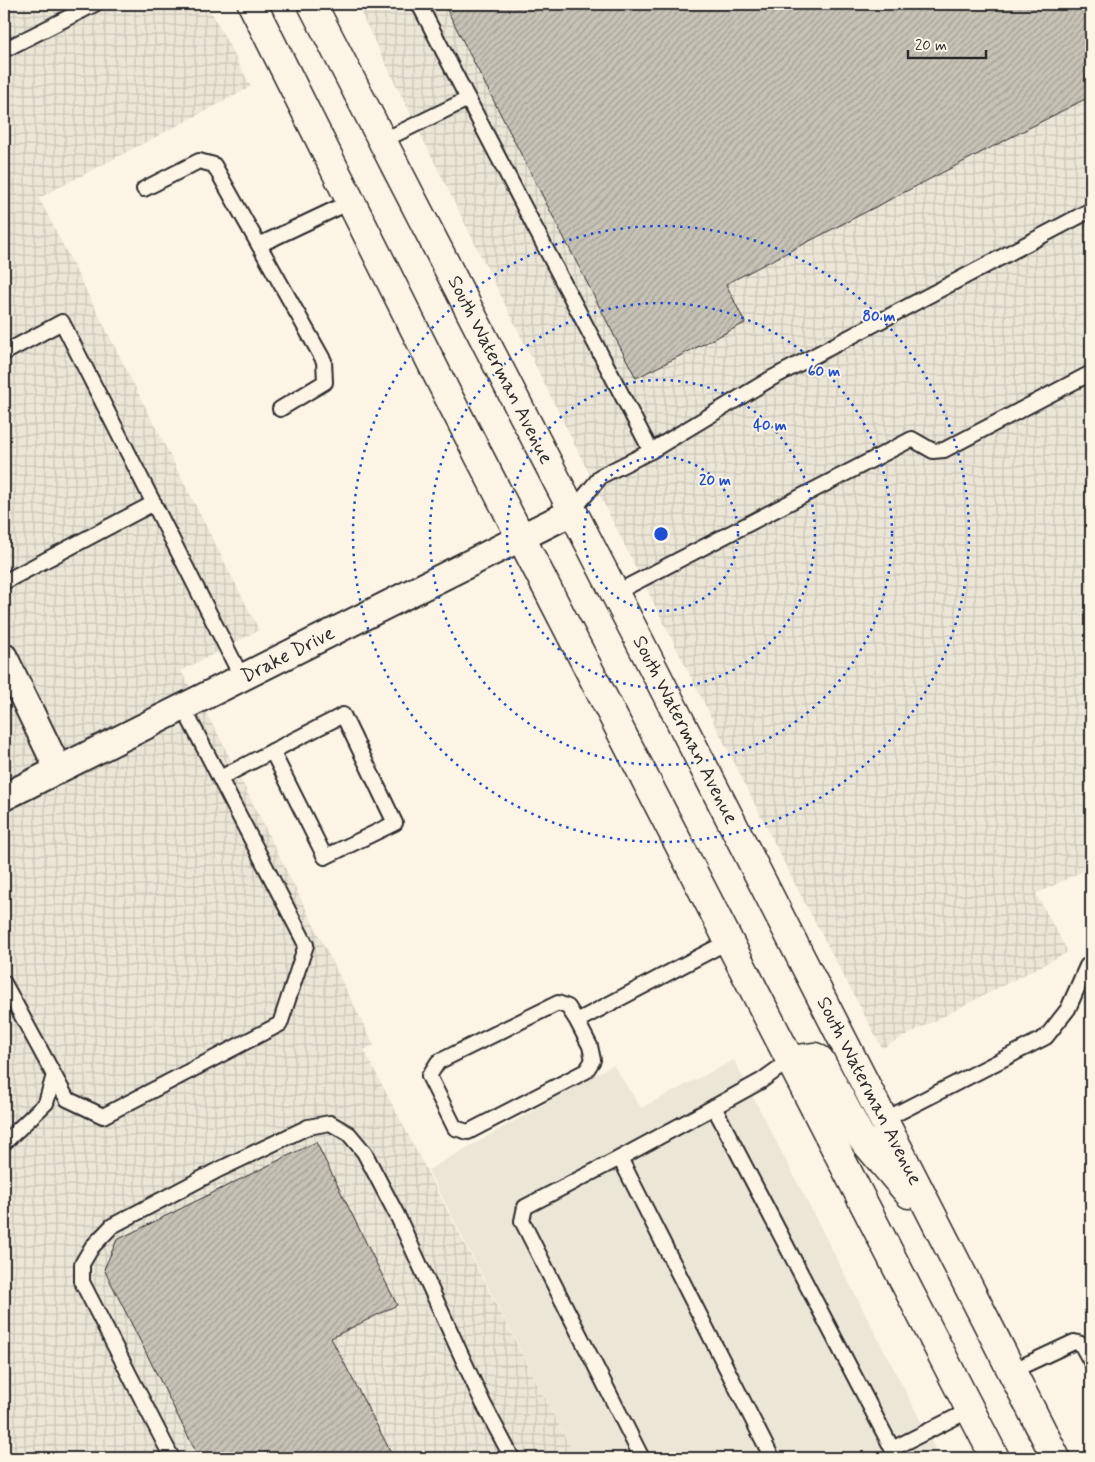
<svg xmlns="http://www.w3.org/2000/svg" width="1095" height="1462" font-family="Mynerve,sans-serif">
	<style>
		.built { fill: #ece6d7 }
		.industrial { fill: url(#industrial-grid) }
		.building { fill: url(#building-hatch); stroke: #2b2b2b }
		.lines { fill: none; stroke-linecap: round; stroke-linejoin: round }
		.service-casing { stroke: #2b2b2b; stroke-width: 18 }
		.minor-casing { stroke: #2b2b2b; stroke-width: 30 }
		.primary-casing { stroke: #2b2b2b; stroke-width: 31 }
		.service { stroke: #fcf5e5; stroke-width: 14 }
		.minor { stroke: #fcf5e5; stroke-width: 26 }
		.primary { stroke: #fcf5e5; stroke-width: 28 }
		.ring { fill: none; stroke: #1d4ed8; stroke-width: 2.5; stroke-dasharray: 2.5 5 }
		.labels { text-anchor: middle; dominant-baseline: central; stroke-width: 4; stroke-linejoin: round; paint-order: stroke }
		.street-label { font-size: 20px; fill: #2b2b2b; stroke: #fcf5e5 }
		.centre { fill: #1d4ed8; stroke: #fcf5e5; stroke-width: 2.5 }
		.ring-label { font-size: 15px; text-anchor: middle; font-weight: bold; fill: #1d4ed8; stroke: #fcf5e5; stroke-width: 4; stroke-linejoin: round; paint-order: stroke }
	</style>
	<defs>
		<pattern id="industrial-grid" width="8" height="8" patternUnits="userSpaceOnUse" patternTransform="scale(1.25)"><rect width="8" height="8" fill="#ece6d7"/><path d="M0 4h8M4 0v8" fill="none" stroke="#cbc5b9"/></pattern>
		<pattern id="building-hatch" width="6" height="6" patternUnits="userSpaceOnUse" patternTransform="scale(1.25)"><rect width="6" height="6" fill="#c8c3b7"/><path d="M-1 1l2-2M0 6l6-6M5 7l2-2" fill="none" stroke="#a39f95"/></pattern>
	</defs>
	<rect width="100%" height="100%" fill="#fcf5e5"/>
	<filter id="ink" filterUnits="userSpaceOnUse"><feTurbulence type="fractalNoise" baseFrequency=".02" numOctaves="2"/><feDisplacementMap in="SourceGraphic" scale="10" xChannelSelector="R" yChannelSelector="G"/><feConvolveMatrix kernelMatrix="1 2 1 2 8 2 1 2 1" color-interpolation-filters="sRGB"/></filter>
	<g filter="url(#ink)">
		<path class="built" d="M734,1060L844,1273L940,1458H576L428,1170L613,1065L641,1108Z"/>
		<g class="industrial">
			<path d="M4,4H207L251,87L39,198L259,630L181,671L217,732L374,1045L364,1050L576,1458H4Z"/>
			<path d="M356,4H1091V867L1036,894L1068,952L882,1048L798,890L610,516Z"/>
		</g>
		<g class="building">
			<path d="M444,4H1091V96L726,284L745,323L636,378Z"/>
			<path d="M316,1142L397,1305L331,1338L394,1458H199L104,1269L117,1240Z"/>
		</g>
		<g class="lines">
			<g class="service-casing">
				<g id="service">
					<path d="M419,4L468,99"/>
					<path d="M4,50L95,4"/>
					<path d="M382,141L468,99L651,451"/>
					<path d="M144,189L199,161L214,165L324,361L325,382L280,409"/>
					<path d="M259,245L352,201"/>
					<path d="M4,353L62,322L242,678"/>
					<path d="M572,512L601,476L651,451L772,378L1091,210"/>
					<path d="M4,582L154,503"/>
					<path d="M615,593L912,439L933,451L944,450L1091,373"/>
					<path d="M220,778C261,757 302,736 343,715L395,823L325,857L272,751"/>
					<path d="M4,983L67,1099L103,1116L280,1024L306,945L183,707"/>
					<path d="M577,1021L590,1046L593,1060L586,1071L468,1132L455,1128L429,1076L438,1062L558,1003L568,1007L577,1021L729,941"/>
					<path d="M714,1107L761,1081L790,1060"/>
					<path d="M884,1120L1046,1037L1068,1009L1087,966L1091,964"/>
					<path d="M4,1143L46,1103L54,1075"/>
					<path d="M620,1158L772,1458"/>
					<path d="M1012,1371L1074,1342L1081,1344L1091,1362"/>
					<path d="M892,1449L970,1410"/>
					<path d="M172,1458L82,1282V1264L92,1247L112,1226L216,1171L308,1127L330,1123L349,1134L364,1152L398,1217L483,1403L512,1458"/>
					<path d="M642,1458L522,1221L525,1207L620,1158L714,1107L897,1458"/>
				</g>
			</g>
			<g class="minor-casing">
				<g id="minor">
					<path d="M4,657L58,769"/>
					<path d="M4,797L572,512"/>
				</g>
			</g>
			<g class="primary-casing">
				<g id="primary">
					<path d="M252,4L447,394L995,1458"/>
					<path d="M312,4L644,650L1056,1458"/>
					<path d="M790,1060L815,1057L820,1060L860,1136L909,1194"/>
				</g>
			</g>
			<use href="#service" class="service"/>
			<use href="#minor" class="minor"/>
			<use href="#primary" class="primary"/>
		</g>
	</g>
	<g class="ring">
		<circle cx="661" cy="534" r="77"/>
		<circle cx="661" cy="534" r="154"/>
		<circle cx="661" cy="534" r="231"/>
		<circle cx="661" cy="534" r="308"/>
	</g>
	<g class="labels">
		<g class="street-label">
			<text transform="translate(500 370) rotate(63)">South Waterman Avenue</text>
			<text transform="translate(288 655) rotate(-27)">Drake Drive</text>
			<text transform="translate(685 730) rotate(63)">South Waterman Avenue</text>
			<text transform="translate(869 1091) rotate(63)">South Waterman Avenue</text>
		</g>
	</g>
	<circle cx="661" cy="534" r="8" class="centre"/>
	<g class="ring-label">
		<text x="879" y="321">80 m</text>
		<text x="824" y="376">60 m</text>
		<text x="770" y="430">40 m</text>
		<text x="715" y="485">20 m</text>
	</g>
	<rect width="1095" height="1462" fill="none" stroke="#fcf5e5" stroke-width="20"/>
	<rect x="10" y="10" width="1075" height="1442" fill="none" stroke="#2b2b2b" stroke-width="2" filter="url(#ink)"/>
	<path d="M908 50v8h78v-8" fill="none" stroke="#2b2b2b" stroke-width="2.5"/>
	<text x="915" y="50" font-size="15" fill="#2b2b2b" stroke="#fcf5e5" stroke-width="4" paint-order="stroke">20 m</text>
</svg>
